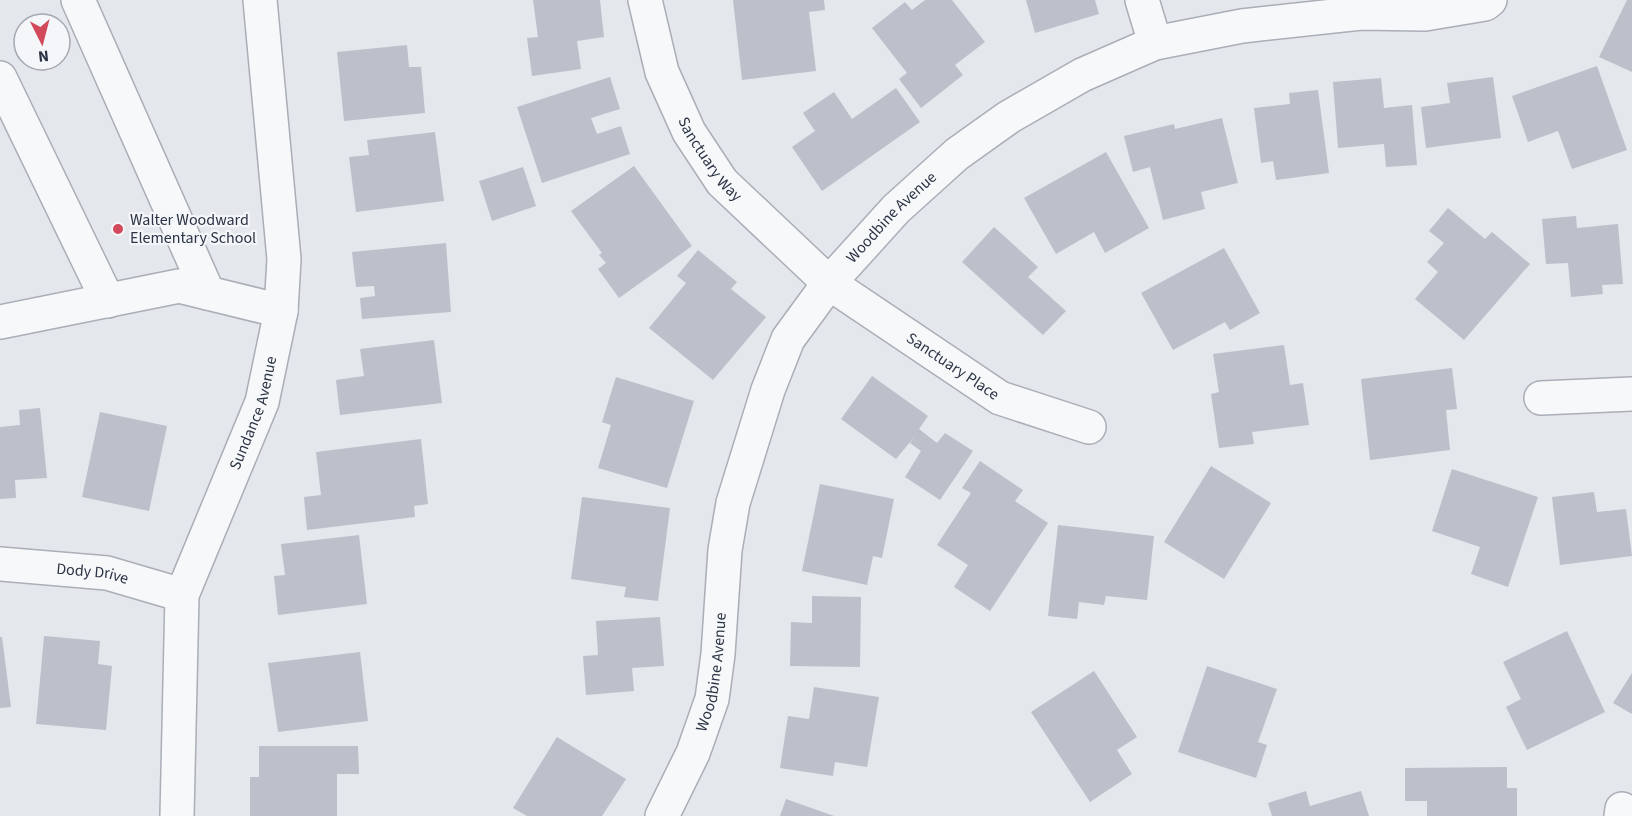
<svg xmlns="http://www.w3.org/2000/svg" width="1632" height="816" font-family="'Source Sans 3',sans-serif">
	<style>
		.building { fill: #bbc0ca }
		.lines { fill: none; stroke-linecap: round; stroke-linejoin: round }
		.minor-casing { stroke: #a9aeb7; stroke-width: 36 }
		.minor { stroke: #f7f8fa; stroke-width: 33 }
		.poi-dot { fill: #d1495b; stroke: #f4f6f9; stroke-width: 2 }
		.labels { text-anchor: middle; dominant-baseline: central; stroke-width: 4.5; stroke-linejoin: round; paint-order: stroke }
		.street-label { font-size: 16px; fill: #2b3445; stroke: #f4f6f9 }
		.poi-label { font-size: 16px; fill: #2b3445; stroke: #f4f6f9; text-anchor: start }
	</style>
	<rect width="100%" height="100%" fill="#e4e7ec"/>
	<g class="building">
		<path d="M533,0H600L604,37L577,41L581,69L532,76L527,38L538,37Z"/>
		<path d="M733,0H824L825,10L809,12L816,71L742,80Z"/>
		<path d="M925,0H952L985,42L955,65L963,75L921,108L899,79L907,73L872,28L905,2L912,10Z"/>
		<path d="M1026,0H1095L1099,14L1035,33Z"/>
		<path d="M1627,0H1632V72L1599,57Z"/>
		<path d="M407,45L409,67H421L425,113L344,121L337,52Z"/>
		<path d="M1597,66L1627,150L1572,169L1558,131L1528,142L1512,96Z"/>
		<path d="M610,77L620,109L591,118L597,134L621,126L630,154L542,183L517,107Z"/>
		<path d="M1493,77L1501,138L1426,148L1421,107L1450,103L1447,83Z"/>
		<path d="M1381,78L1384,108L1412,105L1417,165L1386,167L1384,144L1338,148L1333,82Z"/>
		<path d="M896,88L920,122L822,191L792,147L815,131L803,113L834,92L852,119Z"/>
		<path d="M1318,90L1329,173L1276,180L1273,161L1261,163L1254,108L1290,104L1289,93Z"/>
		<path d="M1222,118L1238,183L1201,192L1205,209L1163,220L1150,167L1133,172L1124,136L1174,124L1175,129Z"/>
		<path d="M435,132L444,201L356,212L349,157L369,155L367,140Z"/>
		<path d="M1106,152L1149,228L1105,253L1094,232L1056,254L1024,198Z"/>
		<path d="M634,166L692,246L619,298L598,269L606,263L599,255L602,253L571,211Z"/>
		<path d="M523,167L536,206L492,221L479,181Z"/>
		<path d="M1448,208L1485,239L1492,232L1530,264L1464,340L1415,299L1438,272L1427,262L1444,243L1429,231Z"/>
		<path d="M1576,216L1577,228L1618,224L1623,284L1602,285L1603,294L1571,297L1568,263L1546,264L1542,219Z"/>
		<path d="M994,227L1038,267L1028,277L1066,311L1043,335L962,262Z"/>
		<path d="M446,243L451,312L362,319L360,298L375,296L374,286L356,287L352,252Z"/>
		<path d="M1224,248L1260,313L1230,330L1225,322L1173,350L1141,293Z"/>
		<path d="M698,250L737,282L731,289L766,317L713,380L649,328L686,283L677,276Z"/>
		<path d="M434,340L442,403L340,415L336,380L364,376L360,349Z"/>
		<path d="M1284,345L1290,385L1303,383L1309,425L1252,432L1254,444L1219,448L1211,394L1219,392L1213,354Z"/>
		<path d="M1452,368L1457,409L1446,410L1450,450L1370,460L1361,379Z"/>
		<path d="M872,376L928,416L919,429L937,443L945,433L973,451L940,500L905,477L921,451L910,443L916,435L896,459L841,419Z"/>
		<path d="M616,377L694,401L667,488L598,468L611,425L602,422Z"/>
		<path d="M40,408L47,478L15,480L16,498L0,499V427L20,425L19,410Z"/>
		<path d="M100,412L167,426L149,511L82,497Z"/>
		<path d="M421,439L428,504L414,506L415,517L307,530L304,497L321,495L316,452Z"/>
		<path d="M980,461L1023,490L1015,501L1048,523L990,611L954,587L968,565L937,545L971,493L962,488Z"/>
		<path d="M1211,466L1271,503L1224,579L1164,542Z"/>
		<path d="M1452,469L1538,497L1508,587L1471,574L1480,547L1432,531Z"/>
		<path d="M820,484L894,499L882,558L873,556L867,585L802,571Z"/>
		<path d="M1594,492L1597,512L1626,509L1632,556L1560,565L1552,497Z"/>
		<path d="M582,497L670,508L658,601L624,597L626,587L571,579Z"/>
		<path d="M1058,525L1154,536L1147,600L1106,596L1104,605L1079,602L1077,619L1048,616Z"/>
		<path d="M359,535L367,604L278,615L274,576L285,575L281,544Z"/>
		<path d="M812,596L861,597L860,667L790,666L791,622L812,623Z"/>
		<path d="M660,617L664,666L632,668L634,691L586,695L583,656L598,655L596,621Z"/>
		<path d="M1567,631L1605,712L1527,750L1506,707L1521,699L1503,662Z"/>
		<path d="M44,636L100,641L98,664L112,666L106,730L36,724Z"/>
		<path d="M0,637H2L11,707L0,708Z"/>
		<path d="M360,652L368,721L278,732L268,663Z"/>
		<path d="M1207,666L1277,689L1258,742L1267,745L1256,778L1178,752Z"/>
		<path d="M1094,671L1137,737L1117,750L1132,774L1090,802L1031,712Z"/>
		<path d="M1632,673V714L1613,703Z"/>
		<path d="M814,687L879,697L867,767L835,762L833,776L780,768L788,716L809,719Z"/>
		<path d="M557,737L626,779L602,816H527L513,808Z"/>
		<path d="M259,746H358L359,774H337V816H250V777H259Z"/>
		<path d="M1507,767V788H1517V816H1427V801H1405V768Z"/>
		<path d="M1306,791L1310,806L1361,791L1369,816H1272L1268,803Z"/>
		<path d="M786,799L834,816H780Z"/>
	</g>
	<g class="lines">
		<g class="minor-casing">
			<g id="minor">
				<path d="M78,0L208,293"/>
				<path id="s1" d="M645,0L662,72L689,132L722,182L829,283L1000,398L1089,427"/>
				<path d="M1142,0L1155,43"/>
				<path d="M0,78L108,301"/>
				<path d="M0,322L179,286L281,311"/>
				<path d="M1541,398L1632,394"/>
				<path id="s2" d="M0,564L107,573L182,595"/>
				<path id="s3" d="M177,816L182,595L262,402L281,311L284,259L260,0"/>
				<path id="s4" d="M662,816L693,753L712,699L718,654L725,550L733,503L768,390L788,339L829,283L896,209L957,154L1009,117L1082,75L1155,43L1242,26L1361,13L1425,14L1485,4L1490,0"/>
				<path d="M1621,816L1622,809"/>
			</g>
		</g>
		<use href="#minor" class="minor"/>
	</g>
	<circle class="poi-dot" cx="118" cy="229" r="6"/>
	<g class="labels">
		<g class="street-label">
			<text stroke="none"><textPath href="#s1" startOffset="174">Sanctuary Way</textPath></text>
			<text stroke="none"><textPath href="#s4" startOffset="658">Woodbine Avenue</textPath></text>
			<text stroke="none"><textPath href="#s1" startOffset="496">Sanctuary Place</textPath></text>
			<text stroke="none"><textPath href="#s3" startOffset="417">Sundance Avenue</textPath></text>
			<text stroke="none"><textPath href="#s2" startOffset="93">Dody Drive</textPath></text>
			<text stroke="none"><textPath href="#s4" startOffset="154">Woodbine Avenue</textPath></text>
		</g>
		<g class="poi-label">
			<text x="130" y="220">Walter Woodward<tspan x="130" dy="18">Elementary School</tspan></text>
		</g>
	</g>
	<g transform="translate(42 42) rotate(174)"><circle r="28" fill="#f4f6f9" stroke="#a4a8b1" stroke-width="1.5"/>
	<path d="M0-4.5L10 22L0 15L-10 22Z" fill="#d1495b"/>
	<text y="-9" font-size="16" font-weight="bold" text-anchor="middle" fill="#2b3445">N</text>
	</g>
</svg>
